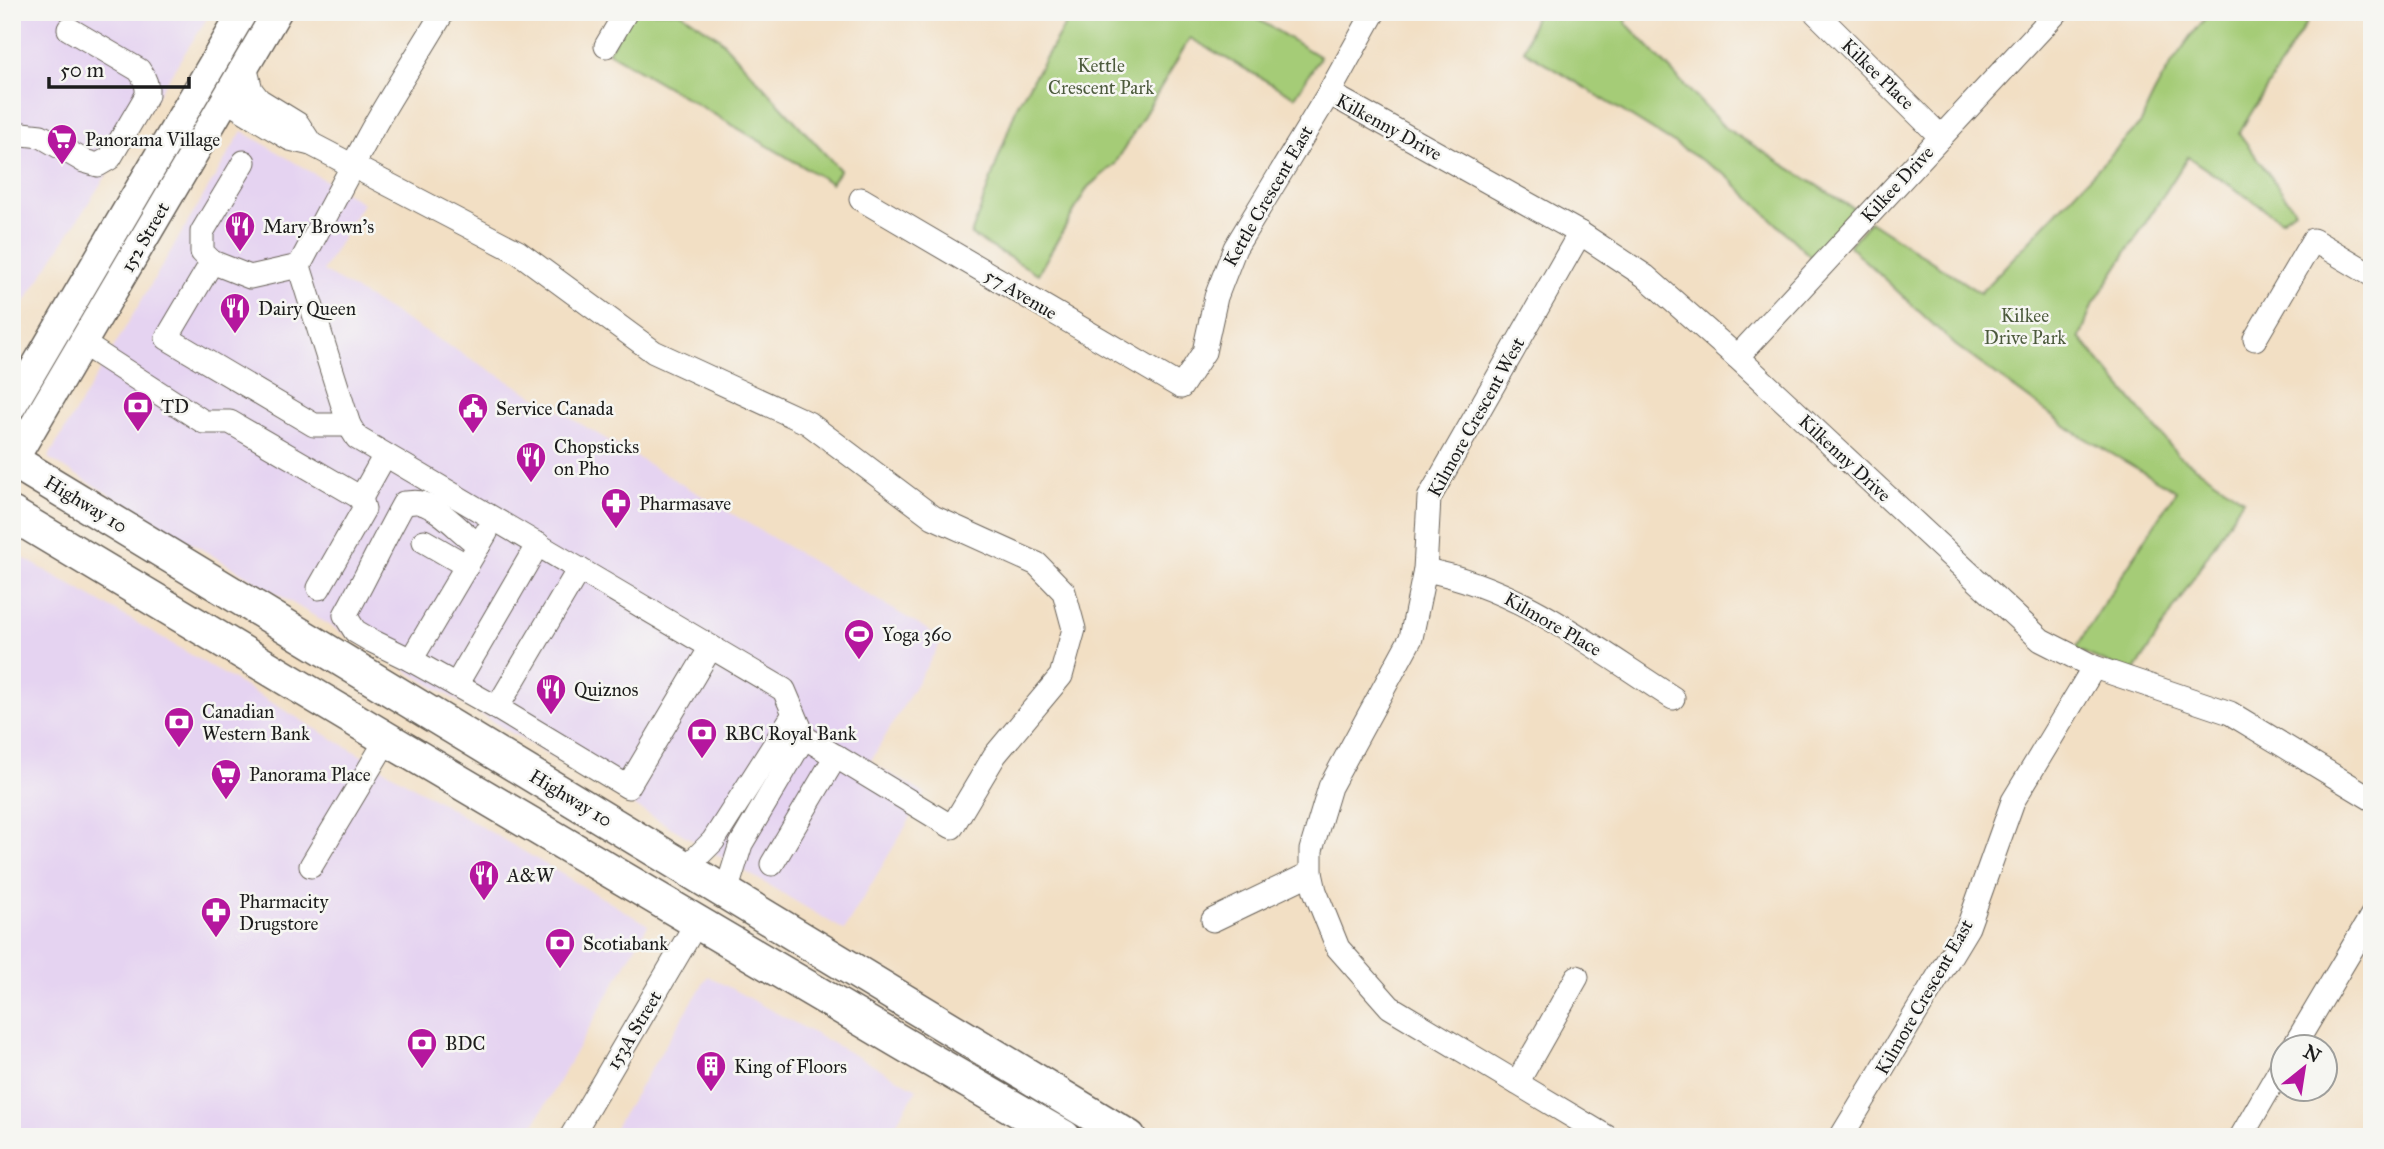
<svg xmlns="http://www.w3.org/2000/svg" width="2384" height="1149" font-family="'IM FELL Great Primer',serif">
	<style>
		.built { fill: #e5d3f1 }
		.green { fill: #a5cc77; stroke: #60744a; stroke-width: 2 }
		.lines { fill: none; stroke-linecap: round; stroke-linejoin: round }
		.minor-casing { stroke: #676057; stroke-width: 25 }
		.major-casing { stroke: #676057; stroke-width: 31 }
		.highway-casing { stroke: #676057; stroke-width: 36 }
		.minor { stroke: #fff; stroke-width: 23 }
		.major { stroke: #fff; stroke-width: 28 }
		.highway { stroke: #fff; stroke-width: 33 }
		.labels { text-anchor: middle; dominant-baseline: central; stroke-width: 5; stroke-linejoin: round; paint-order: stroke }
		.park-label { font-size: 19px; fill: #4c5a3c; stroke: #f6f6f2 }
		.street-label { font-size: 19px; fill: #1c1c1c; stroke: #f6f6f2 }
		.poi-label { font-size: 19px; fill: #1c1c1c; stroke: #f6f6f2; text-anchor: start }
	</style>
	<rect width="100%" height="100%" fill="#f6f6f2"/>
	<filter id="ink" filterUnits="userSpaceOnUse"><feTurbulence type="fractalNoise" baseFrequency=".0143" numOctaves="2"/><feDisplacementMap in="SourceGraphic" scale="14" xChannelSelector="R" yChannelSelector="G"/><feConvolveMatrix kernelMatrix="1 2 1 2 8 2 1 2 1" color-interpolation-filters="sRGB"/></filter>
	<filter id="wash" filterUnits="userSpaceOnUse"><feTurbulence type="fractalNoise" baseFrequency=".00686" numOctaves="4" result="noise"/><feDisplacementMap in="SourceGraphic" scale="28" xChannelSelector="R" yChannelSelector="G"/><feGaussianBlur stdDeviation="1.57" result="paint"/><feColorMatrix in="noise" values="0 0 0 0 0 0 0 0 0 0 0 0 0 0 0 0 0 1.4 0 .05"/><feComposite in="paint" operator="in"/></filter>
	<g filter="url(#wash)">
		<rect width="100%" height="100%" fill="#f2dfc4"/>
		<g class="built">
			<path d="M12,12H211L14,319L12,318Z"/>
			<path d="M242,131L363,203L323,271L943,639L870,762L925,794L844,930L48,458Z"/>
			<path d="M20,556L132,620L648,925L527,1137H12V558Z"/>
			<path d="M708,976L917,1089L888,1137H609Z"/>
		</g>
		<g class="green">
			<path d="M633,12H680L719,38L840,170L831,183L608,52Z"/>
			<path d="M1065,12H1246L1320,57L1295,97L1190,38L1115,164L1088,187L1038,274L971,235L1017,106L1069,18Z"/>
			<path d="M1536,12H1627L1626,23L1724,127L1859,212L1814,260L1727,176L1524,50Z"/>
			<path d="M2210,12H2313L2239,133L2295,210L2281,220L2188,157L2092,306L2080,338L2178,455L2243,499L2133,674L2075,649L2176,491L2076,433L1955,345L1849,246L1870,221L1980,293L2141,123C2157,80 2182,47 2210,12Z"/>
		</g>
	</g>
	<g filter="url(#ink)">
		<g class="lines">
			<g class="minor-casing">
				<g id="minor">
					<path d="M1815,12L1941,137"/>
					<path d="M606,46L626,12"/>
					<path d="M245,66L251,90L259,100L298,124L311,144"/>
					<path d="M1329,93L1580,233L1645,276L1737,357L2041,640L2094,667L2230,713L2372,799"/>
					<path d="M226,100L290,139L311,144L518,252L654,352L808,423L933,517L1037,564L1064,592L1074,629L1061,676L995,755L952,827L804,737L784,690L357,438L349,425L299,266C322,223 345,180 368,137C391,94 419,54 443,12"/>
					<path d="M23,134L41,136L84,161L98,165L110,158L147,95C148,85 145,78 139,70L69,29"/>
					<path d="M861,199L1181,387L1204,352L1216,297L1235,248L1329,93L1374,12"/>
					<path d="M1580,233L1429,498L1425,570L1411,638L1330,787L1311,850V873L1315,891L1338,948L1390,1007L1607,1137"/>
					<path d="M212,262L202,252V232L244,162"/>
					<path d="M299,266L250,277L212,262L167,338L314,425H349"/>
					<path d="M2255,339L2313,240L2372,275"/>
					<path d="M82,343L204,422H230L361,498L385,455"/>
					<path d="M1737,357L2057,12"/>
					<path d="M424,541L467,566"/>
					<path d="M479,545C461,533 442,509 421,503C416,501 409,503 404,503C383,540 366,578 345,615L355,631L372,641L411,660L497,708L628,787L711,647"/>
					<path d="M1425,570C1518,587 1595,648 1673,698"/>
					<path d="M319,588L364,509L361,498"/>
					<path d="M411,660L486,533"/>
					<path d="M456,685L538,544"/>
					<path d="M497,708L579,569"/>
					<path d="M772,864L836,756"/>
					<path d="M311,866L387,739"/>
					<path d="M686,868L713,841L794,714"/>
					<path d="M726,892L741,844L804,737"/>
					<path d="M1213,920L1311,873"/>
					<path d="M2293,1048L2372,915"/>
					<path d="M1517,1083L1577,977"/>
					<path d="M571,1137L697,922"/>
					<path d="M1841,1137L1968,927L2013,801L2094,667"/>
					<path d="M2241,1137L2282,1066"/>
				</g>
			</g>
			<g class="major-casing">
				<g id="major">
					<path d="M12,406L243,12"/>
					<path d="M12,463L277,12"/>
				</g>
			</g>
			<g class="highway-casing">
				<g id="highway">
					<path d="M12,460L1129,1137"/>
					<path d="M12,514L387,739L917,1052L1064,1137"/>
				</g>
			</g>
			<use href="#minor" class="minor"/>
			<use href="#major" class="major"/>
			<use href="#highway" class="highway"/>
		</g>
	</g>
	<defs>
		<g id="supermarket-pin" transform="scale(1.575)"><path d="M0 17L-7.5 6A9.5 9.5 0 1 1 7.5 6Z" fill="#b5179e" stroke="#f6f6f2"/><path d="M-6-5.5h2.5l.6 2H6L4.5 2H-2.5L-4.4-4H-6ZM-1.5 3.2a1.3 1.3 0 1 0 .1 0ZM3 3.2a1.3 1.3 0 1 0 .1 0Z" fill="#fff"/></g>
		<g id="restaurant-pin" transform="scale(1.575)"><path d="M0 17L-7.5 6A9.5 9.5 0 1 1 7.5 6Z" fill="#b5179e" stroke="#f6f6f2"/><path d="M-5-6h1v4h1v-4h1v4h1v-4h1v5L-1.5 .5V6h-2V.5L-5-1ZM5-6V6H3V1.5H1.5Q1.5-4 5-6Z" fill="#fff"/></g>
		<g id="bank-pin" transform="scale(1.575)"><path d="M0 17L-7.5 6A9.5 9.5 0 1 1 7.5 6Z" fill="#b5179e" stroke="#f6f6f2"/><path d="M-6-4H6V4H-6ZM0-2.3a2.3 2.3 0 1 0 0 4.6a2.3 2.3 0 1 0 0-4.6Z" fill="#fff"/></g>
		<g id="civic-pin" transform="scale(1.575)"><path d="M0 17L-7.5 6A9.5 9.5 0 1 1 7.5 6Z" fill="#b5179e" stroke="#f6f6f2"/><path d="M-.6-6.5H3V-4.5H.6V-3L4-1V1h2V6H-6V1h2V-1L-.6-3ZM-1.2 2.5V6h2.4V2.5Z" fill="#fff"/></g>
		<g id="pharmacy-pin" transform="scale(1.575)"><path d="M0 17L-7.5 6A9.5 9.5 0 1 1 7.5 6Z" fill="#b5179e" stroke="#f6f6f2"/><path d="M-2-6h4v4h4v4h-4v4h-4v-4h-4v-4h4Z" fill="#fff"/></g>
		<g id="stadium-pin" transform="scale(1.575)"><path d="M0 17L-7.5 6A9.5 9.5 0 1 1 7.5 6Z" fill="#b5179e" stroke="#f6f6f2"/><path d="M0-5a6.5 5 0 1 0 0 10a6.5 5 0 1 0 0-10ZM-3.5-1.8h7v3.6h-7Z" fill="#fff"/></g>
		<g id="building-pin" transform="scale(1.575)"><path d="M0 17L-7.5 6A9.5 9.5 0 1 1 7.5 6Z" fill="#b5179e" stroke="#f6f6f2"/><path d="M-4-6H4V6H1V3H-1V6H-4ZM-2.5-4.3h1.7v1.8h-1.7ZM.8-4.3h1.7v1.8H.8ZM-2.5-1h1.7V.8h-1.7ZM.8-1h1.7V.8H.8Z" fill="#fff"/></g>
	</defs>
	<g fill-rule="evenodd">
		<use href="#supermarket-pin" x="62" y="139"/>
		<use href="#restaurant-pin" x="240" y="226"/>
		<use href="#restaurant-pin" x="235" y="308"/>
		<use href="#bank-pin" x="138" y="406"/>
		<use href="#civic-pin" x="473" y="408"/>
		<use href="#restaurant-pin" x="531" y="457"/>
		<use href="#pharmacy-pin" x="616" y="503"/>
		<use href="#stadium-pin" x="859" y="634"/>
		<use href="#restaurant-pin" x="551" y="689"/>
		<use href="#bank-pin" x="179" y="722"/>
		<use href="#bank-pin" x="702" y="733"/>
		<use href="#supermarket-pin" x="226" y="774"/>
		<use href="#restaurant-pin" x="484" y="875"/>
		<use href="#pharmacy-pin" x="216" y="912"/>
		<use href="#bank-pin" x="560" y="943"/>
		<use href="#bank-pin" x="422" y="1043"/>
		<use href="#building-pin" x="711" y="1066"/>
	</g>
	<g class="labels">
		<g class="park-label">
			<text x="1101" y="65">Kettle<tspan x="1101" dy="22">Crescent Park</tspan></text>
			<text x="2025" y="315">Kilkee<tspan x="2025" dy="22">Drive Park</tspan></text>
		</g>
		<g class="street-label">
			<text transform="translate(1878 74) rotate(44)">Kilkee Place</text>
			<text transform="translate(1389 127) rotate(29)">Kilkenny Drive</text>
			<text transform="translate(1897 184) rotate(-47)">Kilkee Drive</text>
			<text transform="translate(1268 196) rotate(-60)">Kettle Crescent East</text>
			<text transform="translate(145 237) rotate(-60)">152 Street</text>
			<text transform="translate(1021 294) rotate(31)">57 Avenue</text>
			<text transform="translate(1476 417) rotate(-61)">Kilmore Crescent West</text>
			<text transform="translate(1845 458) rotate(43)">Kilkenny Drive</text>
			<text transform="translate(86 504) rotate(31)">Highway 10</text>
			<text transform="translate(1553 624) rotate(30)">Kilmore Place</text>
			<text transform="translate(571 798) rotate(31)">Highway 10</text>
			<text transform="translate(1924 997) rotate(-60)">Kilmore Crescent East</text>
			<text transform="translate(634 1030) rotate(-59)">153A Street</text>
		</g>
		<g class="poi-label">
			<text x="85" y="139">Panorama Village</text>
			<text x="263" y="226">Mary Brown's</text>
			<text x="258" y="308">Dairy Queen</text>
			<text x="161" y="406">TD</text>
			<text x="496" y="408">Service Canada</text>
			<text x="554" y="446">Chopsticks<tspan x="554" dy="22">on Pho</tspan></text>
			<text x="639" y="503">Pharmasave</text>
			<text x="882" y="634">Yoga 360</text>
			<text x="574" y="689">Quiznos</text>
			<text x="202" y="711">Canadian<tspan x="202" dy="22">Western Bank</tspan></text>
			<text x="725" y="733">RBC Royal Bank</text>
			<text x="249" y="774">Panorama Place</text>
			<text x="507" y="875">A&amp;W</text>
			<text x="239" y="901">Pharmacity<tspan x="239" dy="22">Drugstore</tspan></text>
			<text x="583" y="943">Scotiabank</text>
			<text x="445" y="1043">BDC</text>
			<text x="734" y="1066">King of Floors</text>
		</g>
	</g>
	<rect width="2384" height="1149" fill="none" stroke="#f6f6f2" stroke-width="42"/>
	<g transform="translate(2304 1068) rotate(30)"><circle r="33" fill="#f6f6f2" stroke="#9f9f9c" stroke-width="2"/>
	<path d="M0-5L12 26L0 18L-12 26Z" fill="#b5179e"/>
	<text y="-10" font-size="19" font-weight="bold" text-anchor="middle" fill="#1c1c1c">N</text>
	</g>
	<path d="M49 77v10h140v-10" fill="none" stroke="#1c1c1c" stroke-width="3.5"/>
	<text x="60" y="77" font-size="21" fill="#1c1c1c" stroke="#f6f6f2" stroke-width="5" paint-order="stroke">50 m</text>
</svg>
